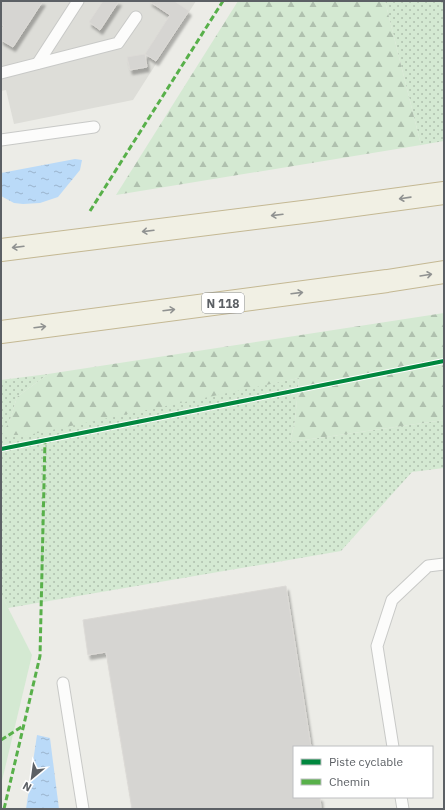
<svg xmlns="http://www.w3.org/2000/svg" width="445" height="810" font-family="'IBM Plex Sans',sans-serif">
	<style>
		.industrial { fill: #ddddd8 }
		.grass { fill: url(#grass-dots) }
		.forest { fill: url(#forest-firs) }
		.park { fill: #d4e9d2 }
		.water { fill: url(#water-ripples) }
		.building { fill: #d6d5d2; stroke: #dcdad6; filter: url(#shadow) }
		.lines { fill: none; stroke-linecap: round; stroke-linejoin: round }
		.service-casing { stroke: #c8c9c7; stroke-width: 13 }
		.trunk-casing { stroke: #c4b893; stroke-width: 24 }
		.service { stroke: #fcfcfb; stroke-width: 11 }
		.trunk { stroke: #f1f0e4; stroke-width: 22 }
		.quiet { stroke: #58b04a; stroke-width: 3; stroke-dasharray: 6 3; stroke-linecap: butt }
		.cycleway-casing { stroke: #fff; stroke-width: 6 }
		.cycleway { stroke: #00873e; stroke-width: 4 }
		.oneway { stroke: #909291 }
		.labels { text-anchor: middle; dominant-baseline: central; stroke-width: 3; stroke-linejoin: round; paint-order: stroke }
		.shield { fill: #fff; stroke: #8d9093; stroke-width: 1 }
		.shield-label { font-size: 12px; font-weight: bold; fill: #5c6065 }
	</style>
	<defs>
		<pattern id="grass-dots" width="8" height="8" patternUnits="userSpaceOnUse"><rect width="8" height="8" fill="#d4e9d2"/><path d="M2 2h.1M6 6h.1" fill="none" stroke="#afc0ae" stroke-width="1.8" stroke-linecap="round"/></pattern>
		<pattern id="forest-firs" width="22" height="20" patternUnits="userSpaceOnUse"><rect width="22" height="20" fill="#d4e9d2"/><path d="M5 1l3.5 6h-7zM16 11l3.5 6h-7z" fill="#afc0ae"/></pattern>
		<pattern id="water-ripples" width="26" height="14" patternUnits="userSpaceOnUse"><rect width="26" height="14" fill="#badaf8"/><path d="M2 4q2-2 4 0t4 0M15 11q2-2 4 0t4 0" fill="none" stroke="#9ab4cc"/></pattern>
		<filter id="shadow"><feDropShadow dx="2.5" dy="4.5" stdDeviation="1" flood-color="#0004"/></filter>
	</defs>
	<rect width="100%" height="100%" fill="#ecece7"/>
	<path class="industrial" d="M1,1H196L133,100L14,124L6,90L1,91Z"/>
	<g class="grass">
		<path d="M385,1H444V141L421,145Z"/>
		<path d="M48,374L17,397L10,420L3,435L299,378L295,421L290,442L444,420V468L412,472L341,551L8,608L1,594V380Z"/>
	</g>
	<g class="forest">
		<path d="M238,1H385L421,145L116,195Z"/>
		<path d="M444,313V420L290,442L295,421L299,378L28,435H2L10,420L17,397L48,374Z"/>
	</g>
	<path class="park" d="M1,594L32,655L1,785Z"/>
	<g class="water">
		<path d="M75,159L82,160L80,170L58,197L40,203L23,204L14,203L1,196V173Z"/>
		<path d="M37,735L50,738L59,809H26Z"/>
	</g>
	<g class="building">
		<path d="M1,1H43L13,47L1,40V30L4,26L1,24Z"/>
		<path d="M103,1H119L100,30L89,22Z"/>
		<path d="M149,1H174L189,11L156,61L145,54L170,15Z"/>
		<path d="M145,54L147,67L130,70L127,57Z"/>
		<path d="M286,586L311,747H294V797H320L321,809H132L106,652L88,655L83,620Z"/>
	</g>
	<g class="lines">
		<g class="service-casing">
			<g id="service">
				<path d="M38,63L78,1"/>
				<path d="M1,73L118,43L136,17"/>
				<path d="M1,140L94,127"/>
				<path d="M63,683L83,809"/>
				<path d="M393,747L377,646L392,600L428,566L444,564"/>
				<path d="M401,797L403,809"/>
			</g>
		</g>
		<g class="trunk-casing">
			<g id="trunk">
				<path d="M1,250L311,211L444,193"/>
				<path d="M1,332L387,281L444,272"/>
			</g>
		</g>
		<use href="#service" class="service"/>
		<use href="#trunk" class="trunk"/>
		<g class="quiet">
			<path d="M90,211L223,1"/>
			<path d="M1,740L23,726"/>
			<path d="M4,809L40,656L45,440"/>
		</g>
		<g class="cycleway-casing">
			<path id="cycleway" d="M1,449L444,361"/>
		</g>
		<use href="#cycleway" class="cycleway"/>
	</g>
	<defs><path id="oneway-shaft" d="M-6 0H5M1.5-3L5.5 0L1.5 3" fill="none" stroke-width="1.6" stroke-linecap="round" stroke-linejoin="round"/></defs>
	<g class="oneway">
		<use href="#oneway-shaft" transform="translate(405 198) rotate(172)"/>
		<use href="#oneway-shaft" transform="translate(277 215) rotate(173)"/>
		<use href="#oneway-shaft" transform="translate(148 231) rotate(173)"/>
		<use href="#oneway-shaft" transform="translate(18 247) rotate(173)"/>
		<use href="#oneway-shaft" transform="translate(426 275) rotate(-9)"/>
		<use href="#oneway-shaft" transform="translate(297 293) rotate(-7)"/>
		<use href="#oneway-shaft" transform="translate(169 310) rotate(-7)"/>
		<use href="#oneway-shaft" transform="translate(40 327) rotate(-7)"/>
	</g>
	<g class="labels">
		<rect class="shield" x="202" y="293" width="42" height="20" rx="3"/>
		<g class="shield-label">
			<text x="223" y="303">N 118</text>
		</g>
	</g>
	<rect width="445" height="810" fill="none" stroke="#5c6065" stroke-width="4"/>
	<rect x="293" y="746" width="140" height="52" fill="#ffffff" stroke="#bebfc1"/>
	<rect x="301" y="759" width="20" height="6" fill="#00873e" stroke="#bebfc1"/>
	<text x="329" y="766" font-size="12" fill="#5c6065">Piste cyclable</text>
	<rect x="301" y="779" width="20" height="6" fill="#58b04a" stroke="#bebfc1"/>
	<text x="329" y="786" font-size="12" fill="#5c6065">Chemin</text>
	<g transform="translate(32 778) rotate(209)" stroke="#ffffff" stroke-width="3" paint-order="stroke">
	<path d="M0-3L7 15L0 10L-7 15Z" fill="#5c6065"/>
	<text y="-6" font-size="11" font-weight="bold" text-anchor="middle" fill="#5c6065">N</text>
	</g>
</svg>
